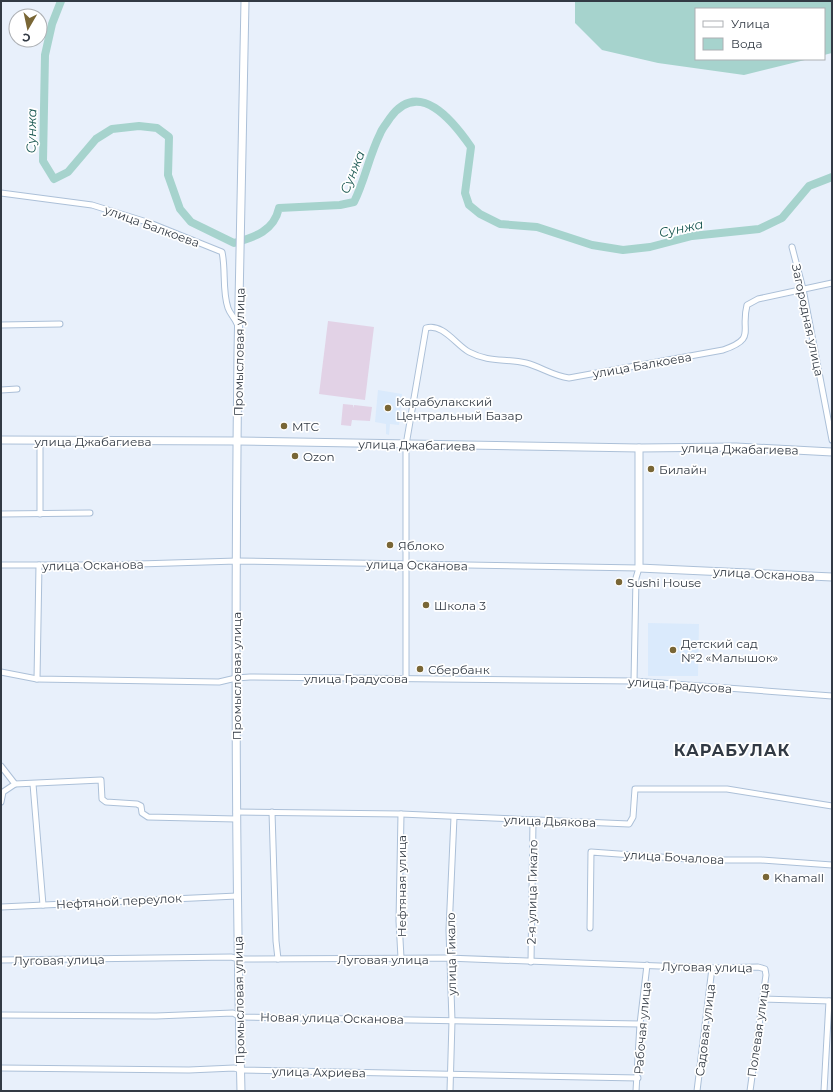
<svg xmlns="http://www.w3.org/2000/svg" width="833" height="1092" font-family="Montserrat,sans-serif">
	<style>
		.built { fill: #daeafc }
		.pitch { fill: #e2d2e6 }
		.water { fill: #a6d3cd }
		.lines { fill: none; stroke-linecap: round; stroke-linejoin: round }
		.river { stroke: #a6d3cd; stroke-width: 8 }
		.street-casing { stroke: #acc0d8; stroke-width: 7 }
		.secondary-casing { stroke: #acc0d8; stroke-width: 9 }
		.street { stroke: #fff; stroke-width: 5 }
		.secondary { stroke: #fff; stroke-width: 7 }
		.poi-dot { fill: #796635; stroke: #fff; stroke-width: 1.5 }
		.labels { text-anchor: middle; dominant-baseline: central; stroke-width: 3.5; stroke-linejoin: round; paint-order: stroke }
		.street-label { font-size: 12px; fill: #323a44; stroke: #fff }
		.poi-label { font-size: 12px; fill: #323a44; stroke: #fff; text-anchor: start }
		.water-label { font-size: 13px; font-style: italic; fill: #1b5853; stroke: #fff }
		.district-label { font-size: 16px; font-weight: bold; letter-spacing: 1px; fill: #323a44; stroke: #fff }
	</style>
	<rect width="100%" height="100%" fill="#e8f0fb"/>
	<g class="built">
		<path d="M378,390L402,394L399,425L390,424L389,435L386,434V424L375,422Z"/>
		<path d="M648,623L699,624L698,676H648Z"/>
	</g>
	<g class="pitch">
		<path d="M328,321L374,327L365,400L319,394Z"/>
		<path d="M343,404L353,405V408L354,405L372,407L370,421L352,420L351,426L341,425Z"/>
	</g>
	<path class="water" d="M575,1H832V53L824,55V9H696V59H809L744,75L658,63L602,50L575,23Z"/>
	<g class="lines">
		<path class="river" d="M61,1L52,24L45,55L43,161L54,179L68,172L96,139L112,129L139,126L157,128L169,137L168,175L180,209L191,222L234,243C255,237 274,231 279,208L340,205L354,202C365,180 369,156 380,134C382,128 387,123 390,118C419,78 453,121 471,147L465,193L469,205L480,214L500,224L537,227L592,245L623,250L650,247L692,236L759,229L782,218L809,186L832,177"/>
		<g class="street-casing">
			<g id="street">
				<path d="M1,193L92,205L150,223L222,252C226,270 222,290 228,308C230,314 235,318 237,324"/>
				<path d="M792,247L803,289L832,440"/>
				<path d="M1,325L60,324"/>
				<path d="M1,390L17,389"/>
				<path d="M40,440V514"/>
				<path d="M1,514L90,513"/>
				<path d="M1,565H106L237,561L639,568L636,578L634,681"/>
				<path d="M1,672L37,679L219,682L236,678L250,677L634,681L832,696"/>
				<path d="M406,678V445L426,328C443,323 456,345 469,352C490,363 504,358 526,363C541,367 553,376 569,378L723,350C757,338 740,332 747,305L758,299L832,283"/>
				<path d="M37,679L39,565"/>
				<path d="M1,766L15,784L101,780L102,799L106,802L137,804L141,806L142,813L148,817L236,819"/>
				<path d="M33,784L43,905"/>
				<path d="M1,802L3,792L15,784"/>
				<path d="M236,812L401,814L629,824L633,817L635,789H727L832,806"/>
				<path d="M272,812L276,941L278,959"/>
				<path d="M1,907L237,896"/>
				<path d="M590,928L591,852L702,860H761L832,865"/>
				<path d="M401,958L399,921L401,814"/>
				<path d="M1,960L231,957L239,959L447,958L712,968L758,967L765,969L766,975L750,1091"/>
				<path d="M531,962L533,821"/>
				<path d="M762,999L831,1001"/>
				<path d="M1,1015L156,1016L233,1013L240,1017L640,1024"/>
				<path d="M1,1068L189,1070L234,1068L241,1070L638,1078"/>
				<path d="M450,1091L452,1021L449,930L454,817"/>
				<path d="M636,1091L640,1024L647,965"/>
				<path d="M697,1091L712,968"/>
				<path d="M824,1091L829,1001"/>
			</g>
		</g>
		<g class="secondary-casing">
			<g id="secondary">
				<path d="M1,440L237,441L639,448L736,447L832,452"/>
				<path d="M639,448V568L832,577"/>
				<path d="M241,1091C235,845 235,598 238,352C240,235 243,118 245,1"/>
			</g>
		</g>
		<use href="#street" class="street"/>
		<use href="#secondary" class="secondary"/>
	</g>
	<g class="poi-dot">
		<circle cx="388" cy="408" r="4"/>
		<circle cx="284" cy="426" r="4"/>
		<circle cx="295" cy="456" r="4"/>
		<circle cx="651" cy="469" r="4"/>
		<circle cx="390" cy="545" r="4"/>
		<circle cx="619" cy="582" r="4"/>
		<circle cx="426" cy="605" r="4"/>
		<circle cx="673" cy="650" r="4"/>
		<circle cx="420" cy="669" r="4"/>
		<circle cx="766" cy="877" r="4"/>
	</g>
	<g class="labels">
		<g class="street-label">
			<text transform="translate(152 226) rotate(20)">улица Балкоева</text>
			<text transform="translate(808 320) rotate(78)">Загородная улица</text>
			<text transform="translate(239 352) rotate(-89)">Промысловая улица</text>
			<text transform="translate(642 365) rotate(-10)">улица Балкоева</text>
			<text x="93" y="441">улица Джабагиева</text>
			<text transform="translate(417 445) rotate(1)">улица Джабагиева</text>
			<text transform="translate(740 449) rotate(1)">улица Джабагиева</text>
			<text transform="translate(93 565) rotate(-1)">улица Осканова</text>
			<text transform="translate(417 565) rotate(1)">улица Осканова</text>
			<text transform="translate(764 574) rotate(3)">улица Осканова</text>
			<text transform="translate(236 676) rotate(-90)">Промысловая улица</text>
			<text x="356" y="678">улица Градусова</text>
			<text transform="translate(680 685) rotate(4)">улица Градусова</text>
			<text transform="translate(550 821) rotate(2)">улица Дьякова</text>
			<text transform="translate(674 857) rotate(3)">улица Бочалова</text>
			<text transform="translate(401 886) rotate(-90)">Нефтяная улица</text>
			<text transform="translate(532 892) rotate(-89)">2-я улица Гикало</text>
			<text transform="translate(119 901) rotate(-3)">Нефтяной переулок</text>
			<text transform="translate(451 954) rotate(-91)">улица Гикало</text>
			<text x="383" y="959">Луговая улица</text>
			<text transform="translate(59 960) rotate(-1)">Луговая улица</text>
			<text transform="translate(707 967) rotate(1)">Луговая улица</text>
			<text transform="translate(239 1000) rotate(-91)">Промысловая улица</text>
			<text transform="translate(332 1018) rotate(1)">Новая улица Осканова</text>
			<text transform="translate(642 1028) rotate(-85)">Рабочая улица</text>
			<text transform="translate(705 1030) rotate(-83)">Садовая улица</text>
			<text transform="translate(758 1030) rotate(-82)">Полевая улица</text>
			<text transform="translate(319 1072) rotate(1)">улица Ахриева</text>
		</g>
		<g class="poi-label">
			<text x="396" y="401">Карабулакский<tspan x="396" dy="14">Центральный Базар</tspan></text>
			<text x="292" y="426">МТС</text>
			<text x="303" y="456">Ozon</text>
			<text x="659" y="469">Билайн</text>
			<text x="398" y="545">Яблоко</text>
			<text x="627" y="582">Sushi House</text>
			<text x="434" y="605">Школа 3</text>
			<text x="681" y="643">Детский сад<tspan x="681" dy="14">№2 «Малышок»</tspan></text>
			<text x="428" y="669">Сбербанк</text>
			<text x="774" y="877">Khamall</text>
		</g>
		<g class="water-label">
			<text transform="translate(31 131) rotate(-89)">Сунжа</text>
			<text transform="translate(352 172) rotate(-68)">Сунжа</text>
			<text transform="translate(681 228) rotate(-12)">Сунжа</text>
		</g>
		<g class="district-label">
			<text x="732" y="750">КАРАБУЛАК</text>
		</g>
	</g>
	<rect width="833" height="1092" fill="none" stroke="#323a44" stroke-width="4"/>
	<rect x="695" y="8" width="130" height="52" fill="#ffffff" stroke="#adb0b4"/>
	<rect x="703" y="21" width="20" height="6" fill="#ffffff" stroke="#adb0b4"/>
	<text x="731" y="28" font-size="12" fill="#323a44">Улица</text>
	<rect x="703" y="38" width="20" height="12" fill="#a6d3cd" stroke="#adb0b4"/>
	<text x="731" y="48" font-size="12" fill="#323a44">Вода</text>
	<g transform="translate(28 28) rotate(189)"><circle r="19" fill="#ffffff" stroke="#adb0b4"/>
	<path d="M0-3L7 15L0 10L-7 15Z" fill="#796635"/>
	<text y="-6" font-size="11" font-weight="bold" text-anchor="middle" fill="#323a44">С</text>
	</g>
</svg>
